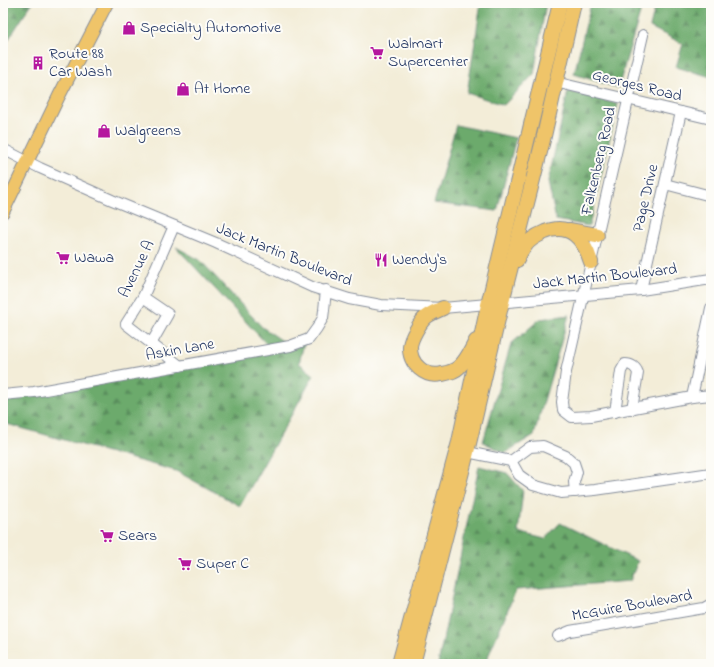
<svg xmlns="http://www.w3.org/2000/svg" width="714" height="667" font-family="'Indie Flower',sans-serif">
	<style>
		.forest { fill: url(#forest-firs); stroke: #446c65 }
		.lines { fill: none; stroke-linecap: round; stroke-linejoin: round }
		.minor-casing { stroke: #878e9b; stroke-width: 12 }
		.major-casing { stroke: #878e9b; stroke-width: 14 }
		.highway-casing { stroke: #878e9b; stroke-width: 16 }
		.minor { stroke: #fff; stroke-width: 10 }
		.major { stroke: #efc469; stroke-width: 12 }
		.highway { stroke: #efc469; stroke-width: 14 }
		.labels { text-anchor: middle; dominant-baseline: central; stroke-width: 4; stroke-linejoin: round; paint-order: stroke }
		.poi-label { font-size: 16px; fill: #1b2f5e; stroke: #fdfcf7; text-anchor: start }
		.street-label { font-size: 16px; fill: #1b2f5e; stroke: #fdfcf7 }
	</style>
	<defs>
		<pattern id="forest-firs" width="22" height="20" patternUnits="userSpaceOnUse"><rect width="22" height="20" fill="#6caa6c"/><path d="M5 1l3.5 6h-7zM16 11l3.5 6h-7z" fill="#588b5c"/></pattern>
	</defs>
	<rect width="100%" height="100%" fill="#fdfcf7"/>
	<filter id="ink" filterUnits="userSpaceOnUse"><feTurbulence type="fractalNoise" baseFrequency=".025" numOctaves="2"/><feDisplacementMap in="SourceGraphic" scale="8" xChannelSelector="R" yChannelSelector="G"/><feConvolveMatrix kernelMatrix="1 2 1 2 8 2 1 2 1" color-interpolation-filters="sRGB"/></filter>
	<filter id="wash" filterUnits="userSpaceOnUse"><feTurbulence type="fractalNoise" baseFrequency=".012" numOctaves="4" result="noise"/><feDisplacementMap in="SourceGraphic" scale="16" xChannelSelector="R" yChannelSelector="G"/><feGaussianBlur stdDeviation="0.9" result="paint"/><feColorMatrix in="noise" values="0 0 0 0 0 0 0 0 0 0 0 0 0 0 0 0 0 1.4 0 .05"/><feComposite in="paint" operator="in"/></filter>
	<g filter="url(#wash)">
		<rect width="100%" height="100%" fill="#f3edd8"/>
		<g class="forest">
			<path d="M3,3H32L3,48Z"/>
			<path d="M481,3H546L534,74L504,105L467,93Z"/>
			<path d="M591,3H643L618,88L574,74Z"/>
			<path d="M656,3L711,4V77L676,67L683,44L650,27Z"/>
			<path d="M568,91L618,104L589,226L556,220L548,182Z"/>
			<path d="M456,125L516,138L497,211L434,203Z"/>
			<path d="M176,247L200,260L262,327L293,348L304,344L299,363L314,375L240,506L176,471L3,423V397L273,351Z"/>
			<path d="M569,315L534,435L505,453L483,442L511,344L540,319Z"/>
			<path d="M479,466L507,473L523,491L518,532L545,539L560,523L638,561L630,581L516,590L485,664H438Z"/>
		</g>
	</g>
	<g filter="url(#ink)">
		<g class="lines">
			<g class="minor-casing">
				<g id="minor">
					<path d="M643,35L566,372L562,402L563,410L572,417L591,416L692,397L711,308"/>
					<path d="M555,82L711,119"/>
					<path d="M3,149L40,168L112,200L216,243L312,287L349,299L381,305L443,308L641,290L711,279"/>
					<path d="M665,184L711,196"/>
					<path d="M174,226L143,297L126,324L180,366"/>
					<path d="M641,290L681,112"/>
					<path d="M143,297L168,314L151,344"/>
					<path d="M3,395L34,392L290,346L309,339L317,328L323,318L324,310L326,290"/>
					<path d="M692,397L711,395"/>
					<path d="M615,412L621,371L625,364C631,364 636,367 638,373L632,409"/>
					<path d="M467,452L511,461L519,475L533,485L561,493L595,490L711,473"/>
					<path d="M511,461L530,447L543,446L566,456L574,463L577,472L574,482L575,492"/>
					<path d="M558,636L570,631L704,608L711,604"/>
				</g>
			</g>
			<g class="major-casing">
				<path id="major" d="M3,212L59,96L107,3"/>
			</g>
			<g class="highway-casing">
				<g id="highway">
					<path d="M569,230L597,235"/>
					<path d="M517,260C519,255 521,250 525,246C529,240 538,235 545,232C570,222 584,239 591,262"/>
					<path d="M443,308C437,311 431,313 426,317C420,322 411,338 410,346C409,364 425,378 442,374C448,373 455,371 459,367C467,360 471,350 476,341"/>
					<path d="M399,664L459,442L488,305L560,3"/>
					<path d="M413,664L467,452L502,302L544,136L574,3"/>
				</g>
			</g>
			<use href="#minor" class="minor"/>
			<use href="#major" class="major"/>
			<use href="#highway" class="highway"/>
		</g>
	</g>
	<defs>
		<g id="shop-bare" transform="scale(1.08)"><path d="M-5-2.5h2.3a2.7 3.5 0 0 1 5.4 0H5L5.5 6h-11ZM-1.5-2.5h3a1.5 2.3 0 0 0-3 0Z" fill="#b5179e" stroke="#fdfcf7" stroke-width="2.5" paint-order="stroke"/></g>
		<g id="supermarket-bare" transform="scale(1.08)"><path d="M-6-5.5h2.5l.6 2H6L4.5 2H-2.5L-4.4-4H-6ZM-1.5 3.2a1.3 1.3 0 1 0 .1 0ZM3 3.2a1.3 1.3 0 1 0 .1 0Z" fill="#b5179e" stroke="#fdfcf7" stroke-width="2.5" paint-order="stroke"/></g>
		<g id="building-bare" transform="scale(1.08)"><path d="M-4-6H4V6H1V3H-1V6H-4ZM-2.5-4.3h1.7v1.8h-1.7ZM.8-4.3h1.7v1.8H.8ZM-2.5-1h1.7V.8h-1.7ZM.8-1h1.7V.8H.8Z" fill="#b5179e" stroke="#fdfcf7" stroke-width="2.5" paint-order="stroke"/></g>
		<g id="restaurant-bare" transform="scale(1.08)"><path d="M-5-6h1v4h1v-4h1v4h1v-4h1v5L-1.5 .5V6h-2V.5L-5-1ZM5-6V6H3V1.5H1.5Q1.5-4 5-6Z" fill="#b5179e" stroke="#fdfcf7" stroke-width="2.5" paint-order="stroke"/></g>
	</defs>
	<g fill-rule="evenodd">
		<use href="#shop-bare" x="129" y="28"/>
		<use href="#supermarket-bare" x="377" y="53"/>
		<use href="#building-bare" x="38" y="63"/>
		<use href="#shop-bare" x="183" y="89"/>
		<use href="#shop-bare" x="104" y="131"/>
		<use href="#supermarket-bare" x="63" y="258"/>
		<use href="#restaurant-bare" x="381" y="260"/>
		<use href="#supermarket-bare" x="107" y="536"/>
		<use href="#supermarket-bare" x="185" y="564"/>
	</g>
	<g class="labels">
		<g class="poi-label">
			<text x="140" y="28">Specialty Automotive</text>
			<text x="388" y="44">Walmart<tspan x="388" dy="18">Supercenter</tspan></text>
			<text x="49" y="54">Route 88<tspan x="49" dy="18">Car Wash</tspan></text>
			<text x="194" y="89">At Home</text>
			<text x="115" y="131">Walgreens</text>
			<text x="74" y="258">Wawa</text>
			<text x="392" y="260">Wendy's</text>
			<text x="118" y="536">Sears</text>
			<text x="196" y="564">Super C</text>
		</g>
		<g class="street-label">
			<text transform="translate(637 86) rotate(14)">Georges Road</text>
			<text transform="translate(599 161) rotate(-77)">Falkenberg Road</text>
			<text transform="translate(646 198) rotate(-77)">Page Drive</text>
			<text transform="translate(284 255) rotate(22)">Jack Martin Boulevard</text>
			<text transform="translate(137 269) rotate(-64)">Avenue A</text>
			<text transform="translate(605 277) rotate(-6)">Jack Martin Boulevard</text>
			<text transform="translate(180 350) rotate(-10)">Askin Lane</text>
			<text transform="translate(632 606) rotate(-10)">McGuire Boulevard</text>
		</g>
	</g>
	<rect width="714" height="667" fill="none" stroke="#fdfcf7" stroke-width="16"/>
</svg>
